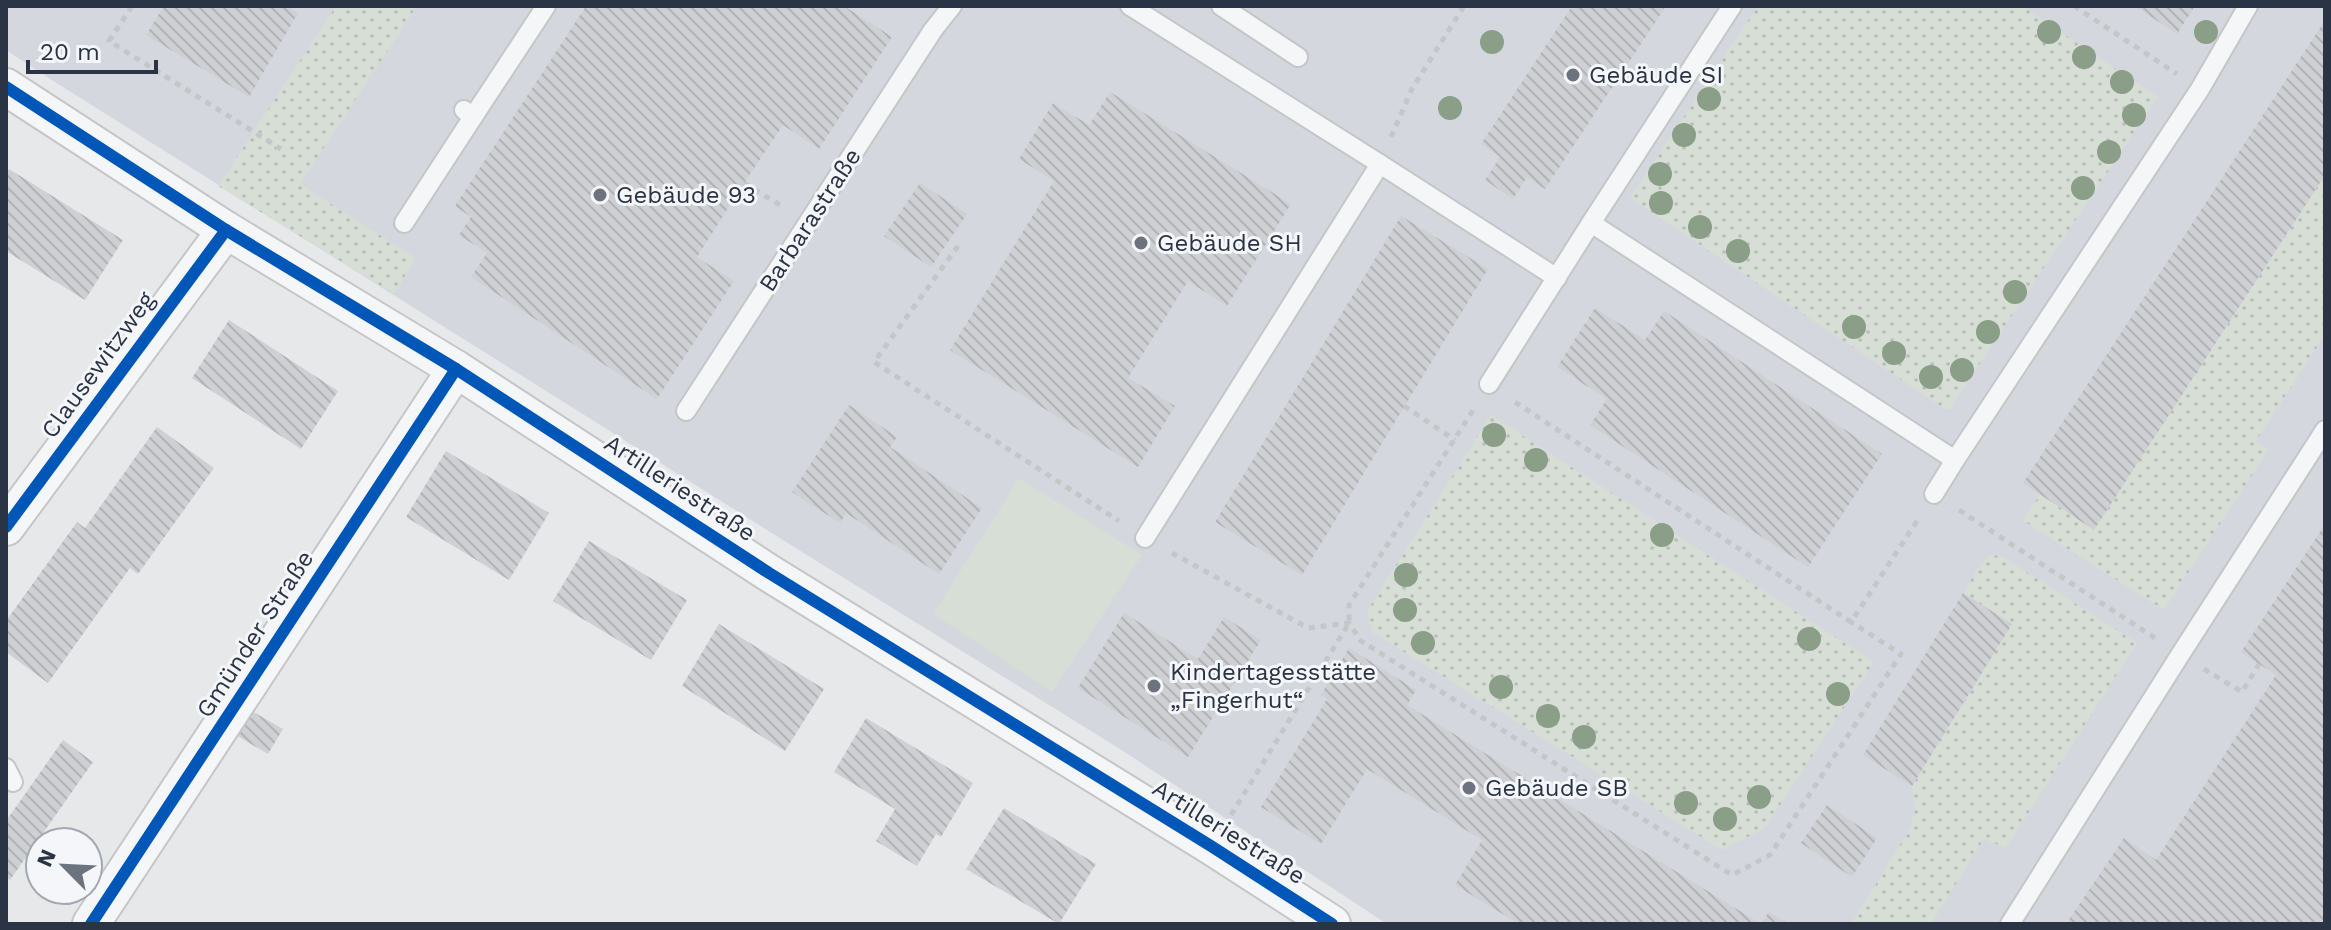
<svg xmlns="http://www.w3.org/2000/svg" width="2331" height="930" font-family="'Work Sans',sans-serif">
	<style>
		.built { fill: #d4d7dd }
		.grass { fill: url(#grass-dots) }
		.park { fill: #d6ded6 }
		.building { fill: url(#building-back-hatch) }
		.lines { fill: none; stroke-linecap: round; stroke-linejoin: round }
		.lane-casing { stroke: #c4c6c8; stroke-width: 22 }
		.street-casing { stroke: #c4c6c8; stroke-width: 40 }
		.path { stroke: #c5c6ca; stroke-width: 5; stroke-dasharray: 6 6; stroke-linecap: butt }
		.lane { stroke: #f5f6f7; stroke-width: 18 }
		.street { stroke: #f5f6f7; stroke-width: 36 }
		.cycleway-casing { stroke: #f4f6f9; stroke-width: 17 }
		.cycleway { stroke: #0057b8; stroke-width: 12 }
		.tree { fill: #8a9e88 }
		.poi-dot { fill: #6c737f; stroke: #f4f6f9; stroke-width: 3 }
		.labels { text-anchor: middle; dominant-baseline: central; stroke-width: 6; stroke-linejoin: round; paint-order: stroke }
		.poi-label { font-size: 24px; fill: #2b3445; stroke: #f4f6f9; text-anchor: start }
		.street-label { font-size: 24px; fill: #2b3445; stroke: #f4f6f9 }
	</style>
	<defs>
		<pattern id="grass-dots" width="8" height="8" patternUnits="userSpaceOnUse" patternTransform="scale(2)"><rect width="8" height="8" fill="#d6ded6"/><path d="M2 2h.1M6 6h.1" fill="none" stroke="#b8bfb9" stroke-width="1.8" stroke-linecap="round"/></pattern>
		<pattern id="building-back-hatch" width="6" height="6" patternUnits="userSpaceOnUse" patternTransform="scale(2)"><rect width="6" height="6" fill="#ced0d3"/><path d="M-1 5l2 2M0 0l6 6M5-1l2 2" fill="none" stroke="#b1b3b6"/></pattern>
	</defs>
	<rect width="100%" height="100%" fill="#e6e8ea"/>
	<path class="built" d="M6,6H2325V924H1387L1120,749L794,547L55,82L6,50Z"/>
	<g class="grass">
		<path d="M336,6H417L300,184L416,258L394,294L218,186Z"/>
		<path d="M1758,6H2022L2158,97L1948,411L1630,198Z"/>
		<path d="M2325,175V335L2256,441L2269,449L2164,610L2022,520L2040,495L2094,529Z"/>
		<path d="M1491,415L1874,662L1765,828L1722,850L1372,632L1367,611Z"/>
		<path d="M1991,554L2005,558L2137,643L2006,848L1984,839L1931,924H1851L1910,829L1915,809L1912,786L2012,624L1963,593L1979,566Z"/>
	</g>
	<path class="park" d="M1019,478L1142,555L1052,692L933,614Z"/>
	<g class="building">
		<path d="M164,6H286L298,13L249,97L146,35Z"/>
		<path d="M586,6H844L892,37L819,149L783,125L744,183L697,257L734,281L657,399L471,277L487,253L459,235L471,217L455,206Z"/>
		<path d="M1572,6H1666L1545,189L1527,177L1513,199L1485,180L1500,157L1481,144Z"/>
		<path d="M2135,6H2195L2177,34Z"/>
		<path d="M2325,20V175L2094,530L2023,483Z"/>
		<path d="M1110,92L1291,204L1227,306L1188,281L1128,378L1175,406L1138,467L950,350L1054,181L1019,159L1053,103L1089,125Z"/>
		<path d="M9,169L123,240L85,300L6,251V174Z"/>
		<path d="M920,183L967,214L931,267L884,236Z"/>
		<path d="M1401,216L1488,269L1302,575L1215,522Z"/>
		<path d="M1595,308L1645,340L1664,311L1882,454L1808,567L1590,425L1607,399L1557,367Z"/>
		<path d="M229,320L338,391L301,449L192,378Z"/>
		<path d="M849,405L897,437L890,447L982,508L939,574L846,513L840,523L792,492Z"/>
		<path d="M157,427L214,468L138,574L130,568L48,683L6,652V621L77,522L85,528Z"/>
		<path d="M446,451L549,513L509,580L406,517Z"/>
		<path d="M2325,524V922L2324,924H2066L2124,838L2156,860L2276,675L2241,652Z"/>
		<path d="M589,541L687,600L651,660L553,601Z"/>
		<path d="M1963,593L2012,624L1912,786L1863,755Z"/>
		<path d="M1124,613L1198,659L1224,617L1261,640L1188,757L1078,688Z"/>
		<path d="M719,624L824,689L785,751L682,686Z"/>
		<path d="M1349,648L1416,690L1407,705L1761,924L1769,912L1789,924H1519L1455,885L1482,840L1367,769L1321,844L1261,807L1327,699L1321,695Z"/>
		<path d="M250,710L283,729L268,754L236,735Z"/>
		<path d="M866,718L973,783L941,837L936,834L917,866L876,841L895,809L834,772Z"/>
		<path d="M63,740L93,762L10,880L6,877V821Z"/>
		<path d="M1827,805L1877,838L1852,877L1801,843Z"/>
		<path d="M1004,808L1096,864L1059,924L966,869Z"/>
	</g>
	<g class="lines">
		<g class="lane-casing">
			<g id="lane">
				<path d="M1130,6L1380,164L1145,538"/>
				<path d="M1221,6L1298,57"/>
				<path d="M464,110L473,117L546,6"/>
				<path d="M1380,164L1557,278"/>
				<path d="M404,223L473,117"/>
				<path d="M1591,223L1732,6"/>
				<path d="M1489,384L1591,223L1955,460L2200,89L2248,6"/>
				<path d="M686,411L933,30L952,6"/>
				<path d="M1934,494L1955,460"/>
				<path d="M6,768L13,782"/>
				<path d="M2010,924L2180,655L2325,430"/>
			</g>
		</g>
		<g class="street-casing">
			<g id="street">
				<path d="M6,87L226,230L456,369L769,573L1211,846L1332,924"/>
				<path d="M6,527L226,230"/>
				<path d="M91,924L456,369"/>
			</g>
		</g>
		<g class="path">
			<path d="M132,6L109,41L281,149"/>
			<path d="M2074,6L2177,74"/>
			<path d="M1391,137L1412,89L1464,6"/>
			<path d="M744,183L785,208"/>
			<path d="M958,246L874,362L1119,521"/>
			<path d="M1515,402L1851,622L1919,518"/>
			<path d="M1404,406L1455,440"/>
			<path d="M1959,510L2155,638"/>
			<path d="M1172,553L1308,628L1349,623L1361,641L1732,875L1770,855L1901,654L1851,622"/>
			<path d="M2204,669L2242,692L2259,664"/>
			<path d="M1231,815L1349,623V605L1475,407"/>
		</g>
		<use href="#lane" class="lane"/>
		<use href="#street" class="street"/>
		<g class="cycleway-casing">
			<g id="cycleway">
				<path d="M6,87L226,230L456,369L769,573L1211,846L1332,924"/>
				<path d="M6,527L226,230"/>
				<path d="M91,924L456,369"/>
			</g>
		</g>
		<use href="#cycleway" class="cycleway"/>
	</g>
	<g class="tree">
		<circle cx="2049" cy="32" r="12"/>
		<circle cx="2206" cy="32" r="12"/>
		<circle cx="1492" cy="42" r="12"/>
		<circle cx="2084" cy="57" r="12"/>
		<circle cx="2122" cy="82" r="12"/>
		<circle cx="1709" cy="99" r="12"/>
		<circle cx="1450" cy="108" r="12"/>
		<circle cx="2134" cy="115" r="12"/>
		<circle cx="1684" cy="135" r="12"/>
		<circle cx="2109" cy="152" r="12"/>
		<circle cx="1660" cy="174" r="12"/>
		<circle cx="2083" cy="188" r="12"/>
		<circle cx="1661" cy="203" r="12"/>
		<circle cx="1700" cy="227" r="12"/>
		<circle cx="1738" cy="251" r="12"/>
		<circle cx="2015" cy="292" r="12"/>
		<circle cx="1854" cy="327" r="12"/>
		<circle cx="1988" cy="332" r="12"/>
		<circle cx="1894" cy="353" r="12"/>
		<circle cx="1962" cy="370" r="12"/>
		<circle cx="1931" cy="377" r="12"/>
		<circle cx="1494" cy="435" r="12"/>
		<circle cx="1536" cy="460" r="12"/>
		<circle cx="1662" cy="535" r="12"/>
		<circle cx="1406" cy="575" r="12"/>
		<circle cx="1405" cy="610" r="12"/>
		<circle cx="1809" cy="639" r="12"/>
		<circle cx="1423" cy="643" r="12"/>
		<circle cx="1501" cy="687" r="12"/>
		<circle cx="1838" cy="694" r="12"/>
		<circle cx="1548" cy="716" r="12"/>
		<circle cx="1584" cy="737" r="12"/>
		<circle cx="1759" cy="797" r="12"/>
		<circle cx="1686" cy="803" r="12"/>
		<circle cx="1725" cy="819" r="12"/>
	</g>
	<g class="poi-dot">
		<circle cx="1573" cy="75" r="8"/>
		<circle cx="600" cy="195" r="8"/>
		<circle cx="1141" cy="243" r="8"/>
		<circle cx="1154" cy="686" r="8"/>
		<circle cx="1469" cy="788" r="8"/>
	</g>
	<g class="labels">
		<g class="poi-label">
			<text x="1589" y="75">Gebäude SI</text>
			<text x="616" y="195">Gebäude 93</text>
			<text x="1157" y="243">Gebäude SH</text>
			<text x="1170" y="672">Kindertagesstätte<tspan x="1170" dy="28">„Fingerhut“</tspan></text>
			<text x="1485" y="788">Gebäude SB</text>
		</g>
		<g class="street-label">
			<text transform="translate(810 220) rotate(-57)">Barbarastraße</text>
			<text transform="translate(98 365) rotate(-54)">Clausewitzweg</text>
			<text transform="translate(680 488) rotate(33)">Artilleriestraße</text>
			<text transform="translate(255 634) rotate(-57)">Gmünder Straße</text>
			<text transform="translate(1229 832) rotate(32)">Artilleriestraße</text>
		</g>
	</g>
	<rect width="2331" height="930" fill="none" stroke="#2b3445" stroke-width="16"/>
	<g transform="translate(64 866) rotate(294)"><circle r="38" fill="#f4f6f9" stroke="#a4a8b1" stroke-width="2"/>
	<path d="M0-6L14 30L0 20L-14 30Z" fill="#6c737f"/>
	<text y="-12" font-size="22" font-weight="bold" text-anchor="middle" fill="#2b3445">N</text>
	</g>
	<path d="M28 60v12h128v-12" fill="none" stroke="#2b3445" stroke-width="4"/>
	<text x="40" y="60" font-size="24" fill="#2b3445" stroke="#f4f6f9" stroke-width="6" paint-order="stroke">20 m</text>
</svg>
